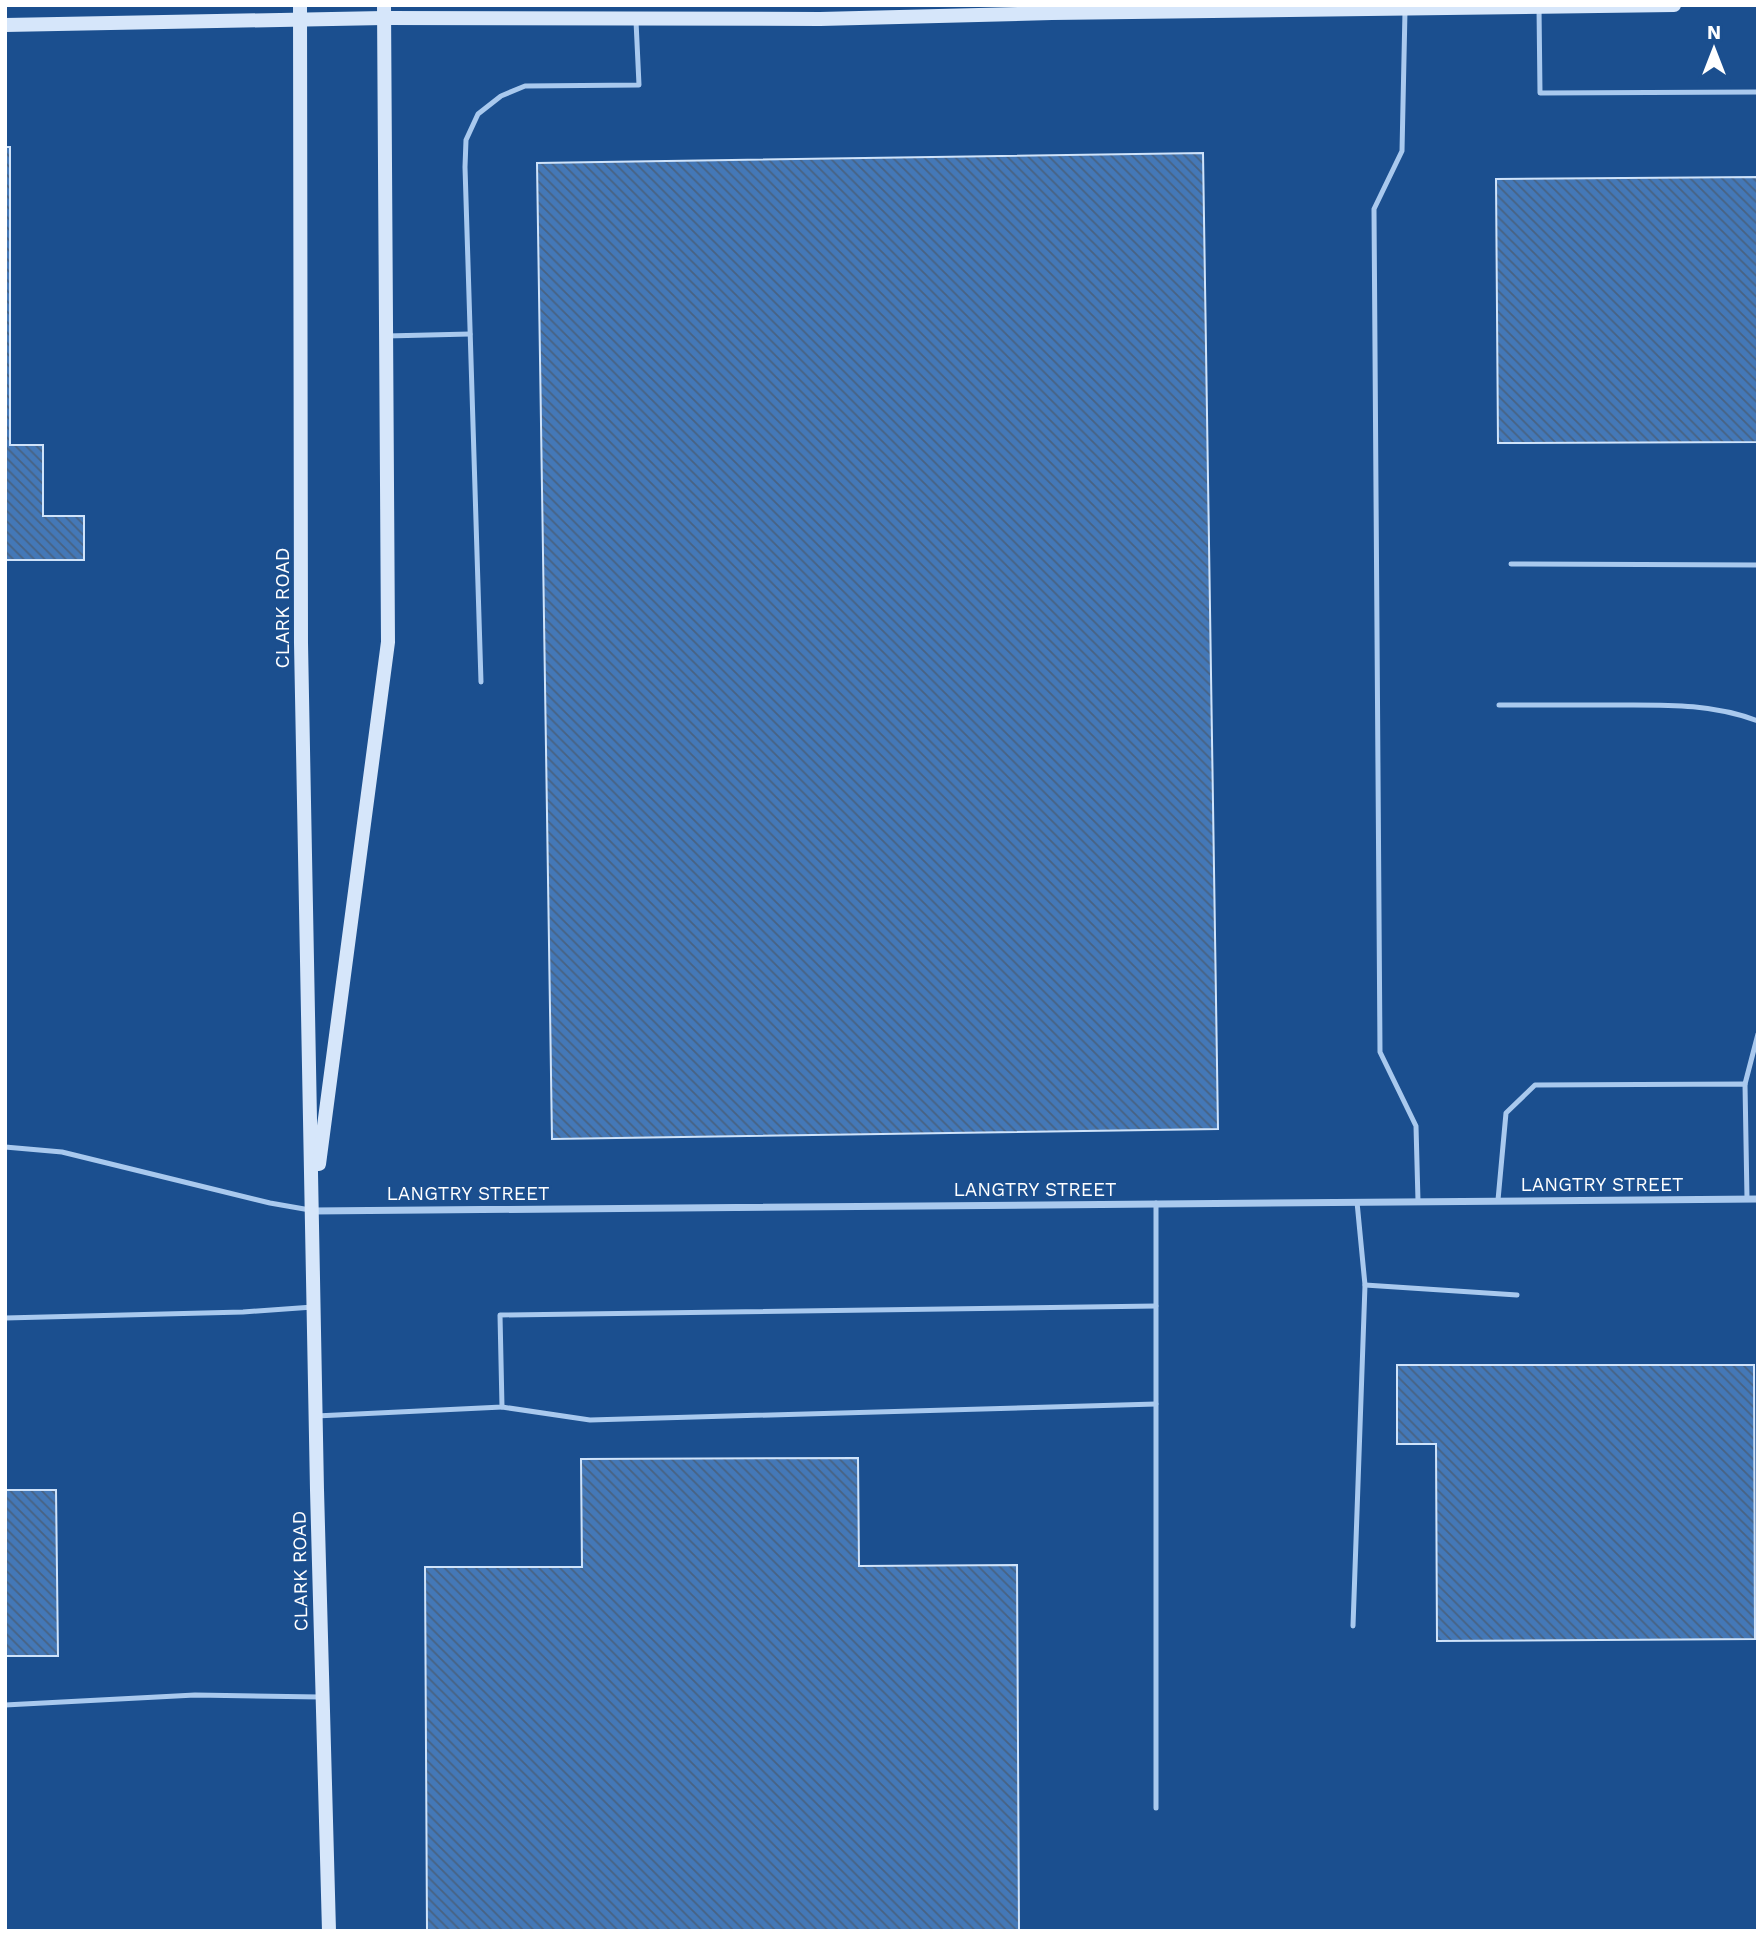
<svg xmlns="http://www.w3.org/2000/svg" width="1763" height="1936" font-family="'Work Sans',sans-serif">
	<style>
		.building { fill: url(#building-back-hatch); stroke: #cfe3fa; stroke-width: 2 }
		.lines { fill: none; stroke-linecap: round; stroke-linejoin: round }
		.lane { stroke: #a9c9ee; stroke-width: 5 }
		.street { stroke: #a9c9ee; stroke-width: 7 }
		.secondary { stroke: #d6e6fa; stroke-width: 14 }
		.labels { text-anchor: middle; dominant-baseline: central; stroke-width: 5; stroke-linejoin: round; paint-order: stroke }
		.street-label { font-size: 19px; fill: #fff; stroke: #1b4f8f }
	</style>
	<defs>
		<pattern id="building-back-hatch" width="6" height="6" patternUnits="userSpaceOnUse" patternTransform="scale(1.75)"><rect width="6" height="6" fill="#4478b7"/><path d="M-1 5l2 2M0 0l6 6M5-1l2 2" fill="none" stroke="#486282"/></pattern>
	</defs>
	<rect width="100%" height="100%" fill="#1b4f8f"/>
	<g class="building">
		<path d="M5,147H10V445H43V516H84V560H5Z"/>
		<path d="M1203,153L1218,1129L552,1139L537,163Z"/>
		<path d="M1758,177V442L1498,443L1496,179Z"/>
		<path d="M1397,1365H1754L1755,1639L1437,1641L1436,1444H1397Z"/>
		<path d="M858,1458L859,1566L1017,1565L1019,1931H427L425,1567H582L581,1459Z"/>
		<path d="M5,1490H56L58,1656H5Z"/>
	</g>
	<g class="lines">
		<g class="lane">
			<path d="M1539,7L1540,93L1758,92"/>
			<path d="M1405,11L1402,151L1374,209L1380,1052L1416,1126L1418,1201"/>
			<path d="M386,336L470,334"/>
			<path d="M1511,564L1758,565"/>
			<path d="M481,682L465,167L466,140L478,114L501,96L525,86L639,85L636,21"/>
			<path d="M1499,705C1537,705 1575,705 1613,705C1663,705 1711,703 1758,721"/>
			<path d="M1745,1084L1758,1034"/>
			<path d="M5,1147L62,1152L270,1203L310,1210"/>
			<path d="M1498,1200L1506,1113L1535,1085L1745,1084L1747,1199"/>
			<path d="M1365,1285L1517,1295"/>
			<path d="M5,1318L243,1312L313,1307"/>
			<path d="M502,1407L590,1420L1156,1404"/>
			<path d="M316,1416L502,1407L500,1315L1156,1306"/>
			<path d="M1353,1626L1365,1285L1357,1202"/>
			<path d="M5,1705L195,1695L320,1697"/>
			<path d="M1156,1808V1203"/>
		</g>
		<path class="street" d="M313,1211L1758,1199"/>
		<g class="secondary">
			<path d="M300,5L301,643L317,1490L329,1931"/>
			<path d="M5,25L384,18L820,19L1052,13L1674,5"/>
			<path d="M319,1164L388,642L384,5"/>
		</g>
	</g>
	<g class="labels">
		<g class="street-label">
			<text transform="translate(282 608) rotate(-90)">CLARK ROAD</text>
			<text x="1602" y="1184">LANGTRY STREET</text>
			<text x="1035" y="1189">LANGTRY STREET</text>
			<text x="468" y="1193">LANGTRY STREET</text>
			<text transform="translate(300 1571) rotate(-91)">CLARK ROAD</text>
		</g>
	</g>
	<rect width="1763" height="1936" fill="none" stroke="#ffffff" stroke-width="14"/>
	<g transform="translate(1714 49)" stroke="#1b4f8f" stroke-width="5" paint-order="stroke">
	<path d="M0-5L12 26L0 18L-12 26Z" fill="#ffffff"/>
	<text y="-10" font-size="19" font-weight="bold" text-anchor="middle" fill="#ffffff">N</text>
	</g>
</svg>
